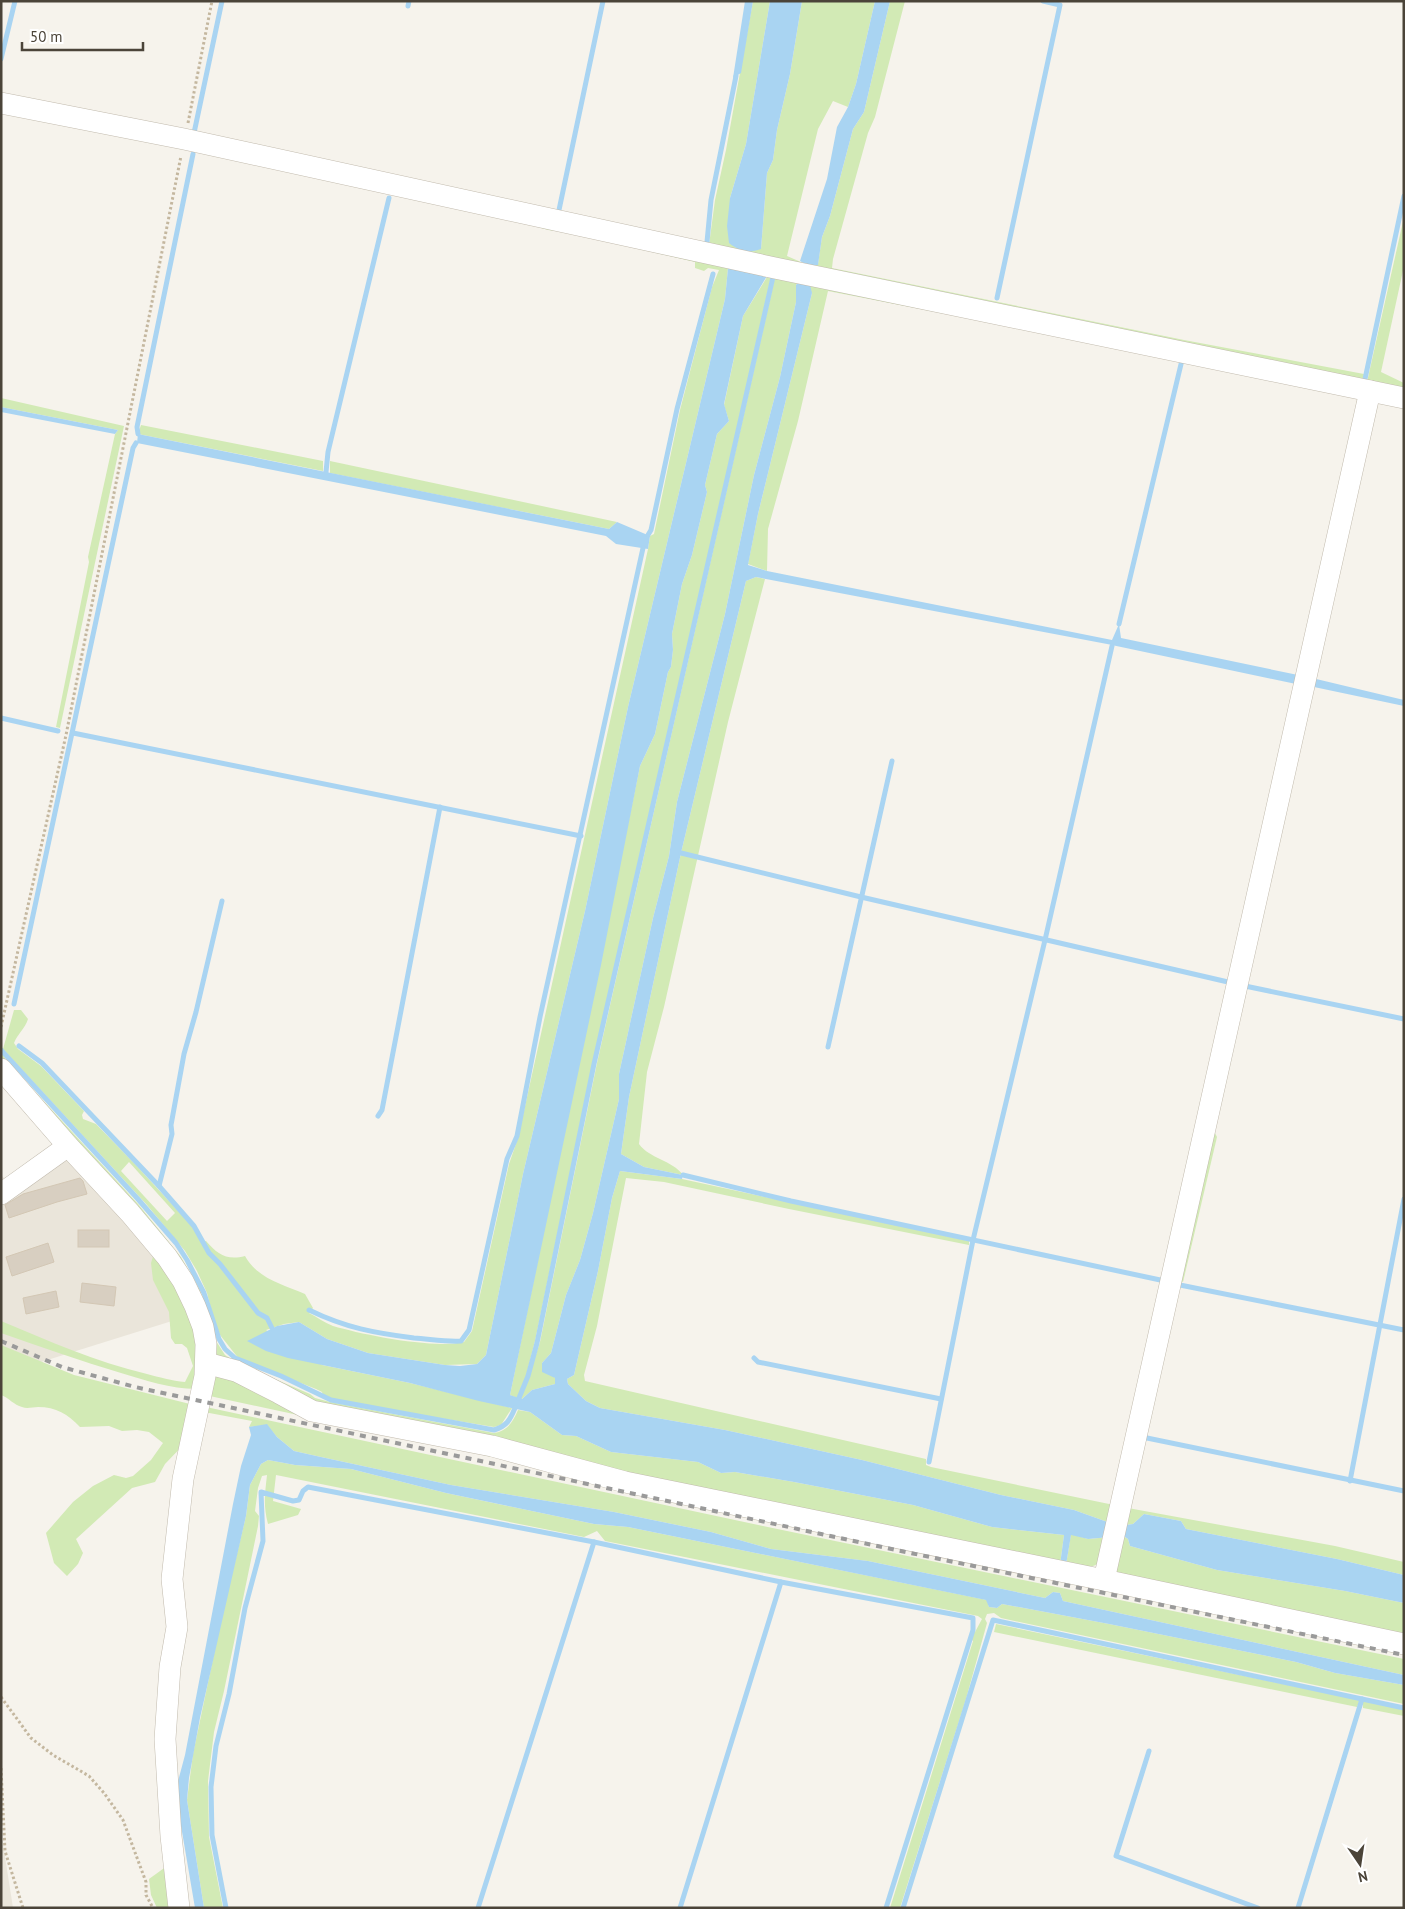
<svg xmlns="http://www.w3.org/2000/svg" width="1405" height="1909" font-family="'PT Sans',sans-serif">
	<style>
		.residential { fill: #eae5da }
		.green { fill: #d2eab5; fill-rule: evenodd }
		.water { fill: #a9d4f2 }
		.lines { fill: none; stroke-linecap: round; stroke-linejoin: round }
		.stream { stroke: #a9d4f2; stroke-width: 5 }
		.building { fill: #d8cfc1; stroke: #d3c7b4 }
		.minor-casing { stroke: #c2bbae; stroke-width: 22 }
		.path { stroke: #c4b79f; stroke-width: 3; stroke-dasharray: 2.5 2.5; stroke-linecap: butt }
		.minor { stroke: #fff; stroke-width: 21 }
		.rail { stroke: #9a9a9a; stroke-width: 4; stroke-dasharray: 6 6; stroke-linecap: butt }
	</style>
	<rect width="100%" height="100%" fill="#f6f3ec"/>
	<g class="residential">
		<path d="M73,1144L153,1251L172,1321L9,1372L1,1390V1175L4,1178Z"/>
		<path d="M1,1831L13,1908H1Z"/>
	</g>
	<g class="green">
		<path d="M753,1H770L746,144L730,198L761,249L767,173L773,160L777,130L790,74L802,1H875L856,84L848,107L833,101L818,129L787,256L810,266L818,264L822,237L830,216L853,129L864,112L890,1H905L875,117L868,133L833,259L832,268L1184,340L1364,374L1362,383L709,245L715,200L726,150Z"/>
		<path d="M489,212L1177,359L828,291L798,421L768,529L767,571L748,564L758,514L812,293L799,282L796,285V302L780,377L754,475L725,614L677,802L669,856L653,918L619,1074V1099L593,1213L580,1260L566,1295L551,1353L542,1363L555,1378V1384L532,1390L522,1399H520L529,1376L540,1342L597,1063L775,277H771L593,1063L535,1341L526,1376L517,1398L510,1395L640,766L655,734L668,672L671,667L673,650L672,634L682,584L692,555L707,492L705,485L717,434L729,421L724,405L743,316L767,277L728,268L725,299L628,707L585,911L523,1174L486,1355L477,1364L445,1365L368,1353L327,1339L299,1322L284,1324L266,1330L322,1365L410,1383L512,1408L501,1425L494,1427L385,1409L328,1398L323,1396L322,1392L316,1389L239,1359L220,1335L213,1317L207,1293L197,1271L185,1251L147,1205L3,1049L14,1010H21L28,1019C25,1029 18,1033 14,1043L18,1049L41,1066L84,1111L82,1115L83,1119L96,1124L134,1163L192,1226L201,1242L206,1241C217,1254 227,1261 245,1256C258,1279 282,1284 305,1294L313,1308L309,1313C317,1317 325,1323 333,1326C364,1335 433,1349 464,1342L472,1331L509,1164L518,1138L648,549L650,536L654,534L680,410L712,287L719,270L708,268L704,271L695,268V262L567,232L548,230ZM129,1162L175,1213L167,1221L121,1171Z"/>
		<path d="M1404,217V266L1381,372L1404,383V390L1367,382Z"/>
		<path d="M1,398L124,426L60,728L56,727L89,562L88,557L115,434L118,430L1,407Z"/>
		<path d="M141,425L323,461V471L138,434Z"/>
		<path d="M330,461L617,522L609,529L330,473Z"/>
		<path d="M756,577L765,579L728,722L664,1007L647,1072L639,1144C650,1159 672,1160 683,1175L644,1167L621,1154L629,1097L681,853L746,581Z"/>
		<path d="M1,1052L8,1062L139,1205L181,1257L200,1290L216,1341L225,1355L238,1363L310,1394L315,1398L330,1402L494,1433C507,1431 513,1422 518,1410L530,1412L562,1435L576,1436L611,1452L698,1462L721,1473L735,1472L794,1482L913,1505L992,1527L1064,1535L1060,1565L325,1407L215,1359L199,1299L1,1061Z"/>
		<path d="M1214,1131L1217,1137L1183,1282L1177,1279Z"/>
		<path d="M620,1171L682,1179L969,1241V1245L789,1209L664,1182L626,1178L597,1326L584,1375L585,1381L926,1459V1465L931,1467L1114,1505L1113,1524L1074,1510L1001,1495L862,1460L725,1430L600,1408L586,1401L568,1384L567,1379L574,1375L598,1271L612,1198Z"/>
		<path d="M155,1250L197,1319L196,1389C171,1389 145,1380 121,1373C81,1361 41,1347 1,1333V1321C49,1341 96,1362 147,1374C159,1377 172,1381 185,1382L193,1366L187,1348L182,1344H175L171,1338L169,1312L153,1280L151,1263Z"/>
		<path d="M1,1345L74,1375L194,1405L188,1440L165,1464L155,1482L132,1488L76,1539L83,1553L78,1564L67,1576L54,1563L46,1533L73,1502L93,1486L114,1475L126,1478L133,1476L151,1460L163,1443L149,1432L137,1430L122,1431L109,1426L80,1427C68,1414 56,1407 38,1407C33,1407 27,1409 22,1407C14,1405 9,1398 1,1395Z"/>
		<path d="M218,1374L278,1395L599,1480L205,1395L212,1379Z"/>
		<path d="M206,1407L763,1526L1404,1659V1675L1063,1601L1060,1593L1053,1592L1045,1598L868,1561L771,1549L711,1532L614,1512L451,1485L321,1457L294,1451L277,1437L267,1425L249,1427L252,1421L204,1412Z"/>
		<path d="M268,1460L295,1465L351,1469L446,1493L594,1524L628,1527L987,1600L989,1607L997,1608L1002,1604L1109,1624L1296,1662L1335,1673L1404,1685V1704L1001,1618L994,1613L987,1614L985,1619L987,1623L966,1699L900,1908H890L973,1641L969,1637L971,1632H975L982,1619L978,1616L605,1541L597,1531L584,1537L276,1475L273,1501L301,1509L298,1515L268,1524C263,1505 265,1493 267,1475L262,1476L258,1488L255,1511L259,1516L258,1526L224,1691L214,1732L208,1781L209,1837L223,1908H204L187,1800L193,1754L222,1616L246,1516L250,1485L261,1464Z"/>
		<path d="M1128,1508L1335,1546L1404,1562V1575L1337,1559L1186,1529L1181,1521L1144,1514L1133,1524L1126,1525Z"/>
		<path d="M1071,1534L1088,1539L1110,1537C1097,1569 1101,1569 1066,1565Z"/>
		<path d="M1122,1535L1128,1539L1130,1546L1217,1570L1345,1591L1404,1603V1636L1118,1573L1114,1569Z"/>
		<path d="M996,1624L1360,1700L1357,1707L994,1632Z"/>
		<path d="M1363,1701L1404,1709V1716L1363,1708Z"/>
		<path d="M167,1866L174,1908H157L151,1895L149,1879Z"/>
	</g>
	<g class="water">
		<path d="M745,1H753L741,73L733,78Z"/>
		<path d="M770,1H802L790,74L777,130L773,160L767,173L761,249C748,254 739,251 729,243L727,226L730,198L746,144Z"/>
		<path d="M875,1H890L864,112L853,129L830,216L822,237L818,265L809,266L800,261L827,179L837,127L848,107L856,84Z"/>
		<path d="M728,268L767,276L743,316L724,404L729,421L717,434L705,485L707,492L692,555L682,584L672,634L673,650L671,667L668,672L655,734L640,766L601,965L510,1395L522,1399L532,1390L555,1384V1378L542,1372V1363L551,1353L566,1295L580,1260L593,1213L619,1099V1074L653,918L669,856L677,802L725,614L754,475L780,377L796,302V285L799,282L810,285L812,293L758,514L748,565L767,571L1112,640L1119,624L1121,638L1298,675L1296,684L1107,644L756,577L746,581L681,853L629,1097L621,1154L644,1167L683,1175L682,1179L620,1171L612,1198L598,1271L574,1375L567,1379L568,1384L586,1401L600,1408L725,1430L862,1460L1001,1495L1074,1510L1113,1524L1110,1537L1088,1539L1071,1535L1066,1565H1060L1064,1535L992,1527L913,1505L794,1482L735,1472L721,1473L698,1462L611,1452L576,1436L562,1435L530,1412L479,1401L410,1383L288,1358L266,1351L247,1341L277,1326L299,1322L327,1339L368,1353L445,1365L460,1366L477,1364L486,1355L523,1174L585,911L628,707L725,299Z"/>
		<path d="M1,407L118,430L115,434L1,412Z"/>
		<path d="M138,434L609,529L617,522L650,536L648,549L616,544L606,536L137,443Z"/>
		<path d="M1312,678L1404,700V706L1314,687Z"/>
		<path d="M267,1424L277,1437L294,1451L321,1457L451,1485L614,1512L711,1532L771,1549L868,1561L1045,1598L1053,1592L1060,1593L1063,1601L1404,1675V1685L1335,1673L1296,1662L1109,1624L1002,1604L997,1608L989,1607L986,1600L628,1527L594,1524L508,1506L446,1493L351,1469L295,1465L268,1460L261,1464L250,1485L246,1516L200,1718L189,1778L187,1800L204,1908H195L180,1820L177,1785L185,1755L233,1504L241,1466L251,1435L249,1427Z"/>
		<path d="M1144,1514L1181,1521L1186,1529L1337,1559L1404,1575V1603L1345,1591L1217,1570L1130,1546L1128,1539L1122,1535L1126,1525L1133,1524Z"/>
	</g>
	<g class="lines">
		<g class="stream">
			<path d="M408,6L409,1"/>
			<path d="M1,59L15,1"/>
			<path d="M194,133L222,1"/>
			<path d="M559,210L603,1"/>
			<path d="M707,242L711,200L736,76"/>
			<path d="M997,298L1060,5L1043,1"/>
			<path d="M1365,379L1404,196"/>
			<path d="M138,434L137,427L193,154"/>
			<path d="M326,472L328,452L389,198"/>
			<path d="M648,535L651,530L677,409L713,274"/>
			<path d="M1119,624L1182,360"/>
			<path d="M1,718L58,731"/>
			<path d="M73,733L581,836"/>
			<path d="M681,853L861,897L1228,982"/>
			<path d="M1245,986L1404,1019"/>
			<path d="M14,1004L133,448L136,443"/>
			<path d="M19,1046L42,1063L159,1186L194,1226L209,1253L220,1264L258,1313L267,1318L272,1328"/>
			<path d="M828,1047L892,761"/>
			<path d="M1,1050L137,1198L176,1243L187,1260L204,1293L219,1339L225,1349L235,1358L281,1376L331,1400L494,1430C507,1426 510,1420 515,1408"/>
			<path d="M378,1116L382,1110L440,807"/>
			<path d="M683,1175L791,1201L1165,1281"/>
			<path d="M159,1186L172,1134L171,1125L184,1054L196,1012L222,901"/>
			<path d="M1180,1285L1404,1330"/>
			<path d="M309,1310C346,1328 375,1333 414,1338C430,1339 445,1342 461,1341L469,1330L507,1159L517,1136L540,1017L643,548"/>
			<path d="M754,1358L758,1362L941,1399"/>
			<path d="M519,1398L528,1376L537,1343L594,1064L773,277"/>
			<path d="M1147,1438L1404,1491"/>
			<path d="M929,1462L973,1240L1045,940L1112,646"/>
			<path d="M1350,1481L1404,1199"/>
			<path d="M1149,1751L1116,1856L1258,1908"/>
			<path d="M226,1908L212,1835L211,1787L216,1746L229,1694L245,1608L263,1541L261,1492L293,1501L299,1500L303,1491L308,1487L594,1542L781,1582L973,1618V1630L886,1908"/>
			<path d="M478,1908L594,1542"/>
			<path d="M680,1908L781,1582"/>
			<path d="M903,1908L993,1620L1404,1708"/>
			<path d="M1298,1908L1362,1699"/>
		</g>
	</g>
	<g class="building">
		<path d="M80,1178L83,1181L87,1194L57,1202L9,1218L5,1205L23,1194Z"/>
		<rect x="78" y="1230" width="31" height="17"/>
		<path d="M48,1243L54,1262L12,1276L6,1257Z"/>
		<path d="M82,1283L116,1287L114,1306L80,1302Z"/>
		<path d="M56,1291L59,1307L26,1314L23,1298Z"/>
	</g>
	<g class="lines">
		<g class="minor-casing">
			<g id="minor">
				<path d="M1,103L184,139L775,268L1404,398"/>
				<path d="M1,1069L68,1146L130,1213L167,1257L183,1281L195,1306L203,1327L206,1344L205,1376L183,1479L172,1579L177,1627L170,1667L165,1739L171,1836L179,1908"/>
				<path d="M1,1194L68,1146"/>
				<path d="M206,1363L236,1371L279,1393L312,1411L492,1446L625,1482L1104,1580L1404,1644"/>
				<path d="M1104,1580L1370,391"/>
			</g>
		</g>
		<g class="path">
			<path d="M188,123L212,1"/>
			<path d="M1,1027L66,735L181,156"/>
			<path d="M1,1697L31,1738L53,1755L89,1776L104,1793L123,1820L146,1882V1895L153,1908"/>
			<path d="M1,1768L5,1851L23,1908"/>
		</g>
		<use href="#minor" class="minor"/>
		<path class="rail" d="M1,1341L62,1367L135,1387L896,1550L1404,1655"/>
	</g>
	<rect width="1405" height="1909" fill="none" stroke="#4b4439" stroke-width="5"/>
	<g transform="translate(1360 1864) rotate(167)" stroke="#ffffff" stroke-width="4" paint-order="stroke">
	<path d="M0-4L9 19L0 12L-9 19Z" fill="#4b4439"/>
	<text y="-8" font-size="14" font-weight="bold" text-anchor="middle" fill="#4b4439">N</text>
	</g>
	<path d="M22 42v8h121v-8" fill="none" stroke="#4b4439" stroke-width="2.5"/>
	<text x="30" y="42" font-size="15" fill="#4b4439" stroke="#ffffff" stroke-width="4" paint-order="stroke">50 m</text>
</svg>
